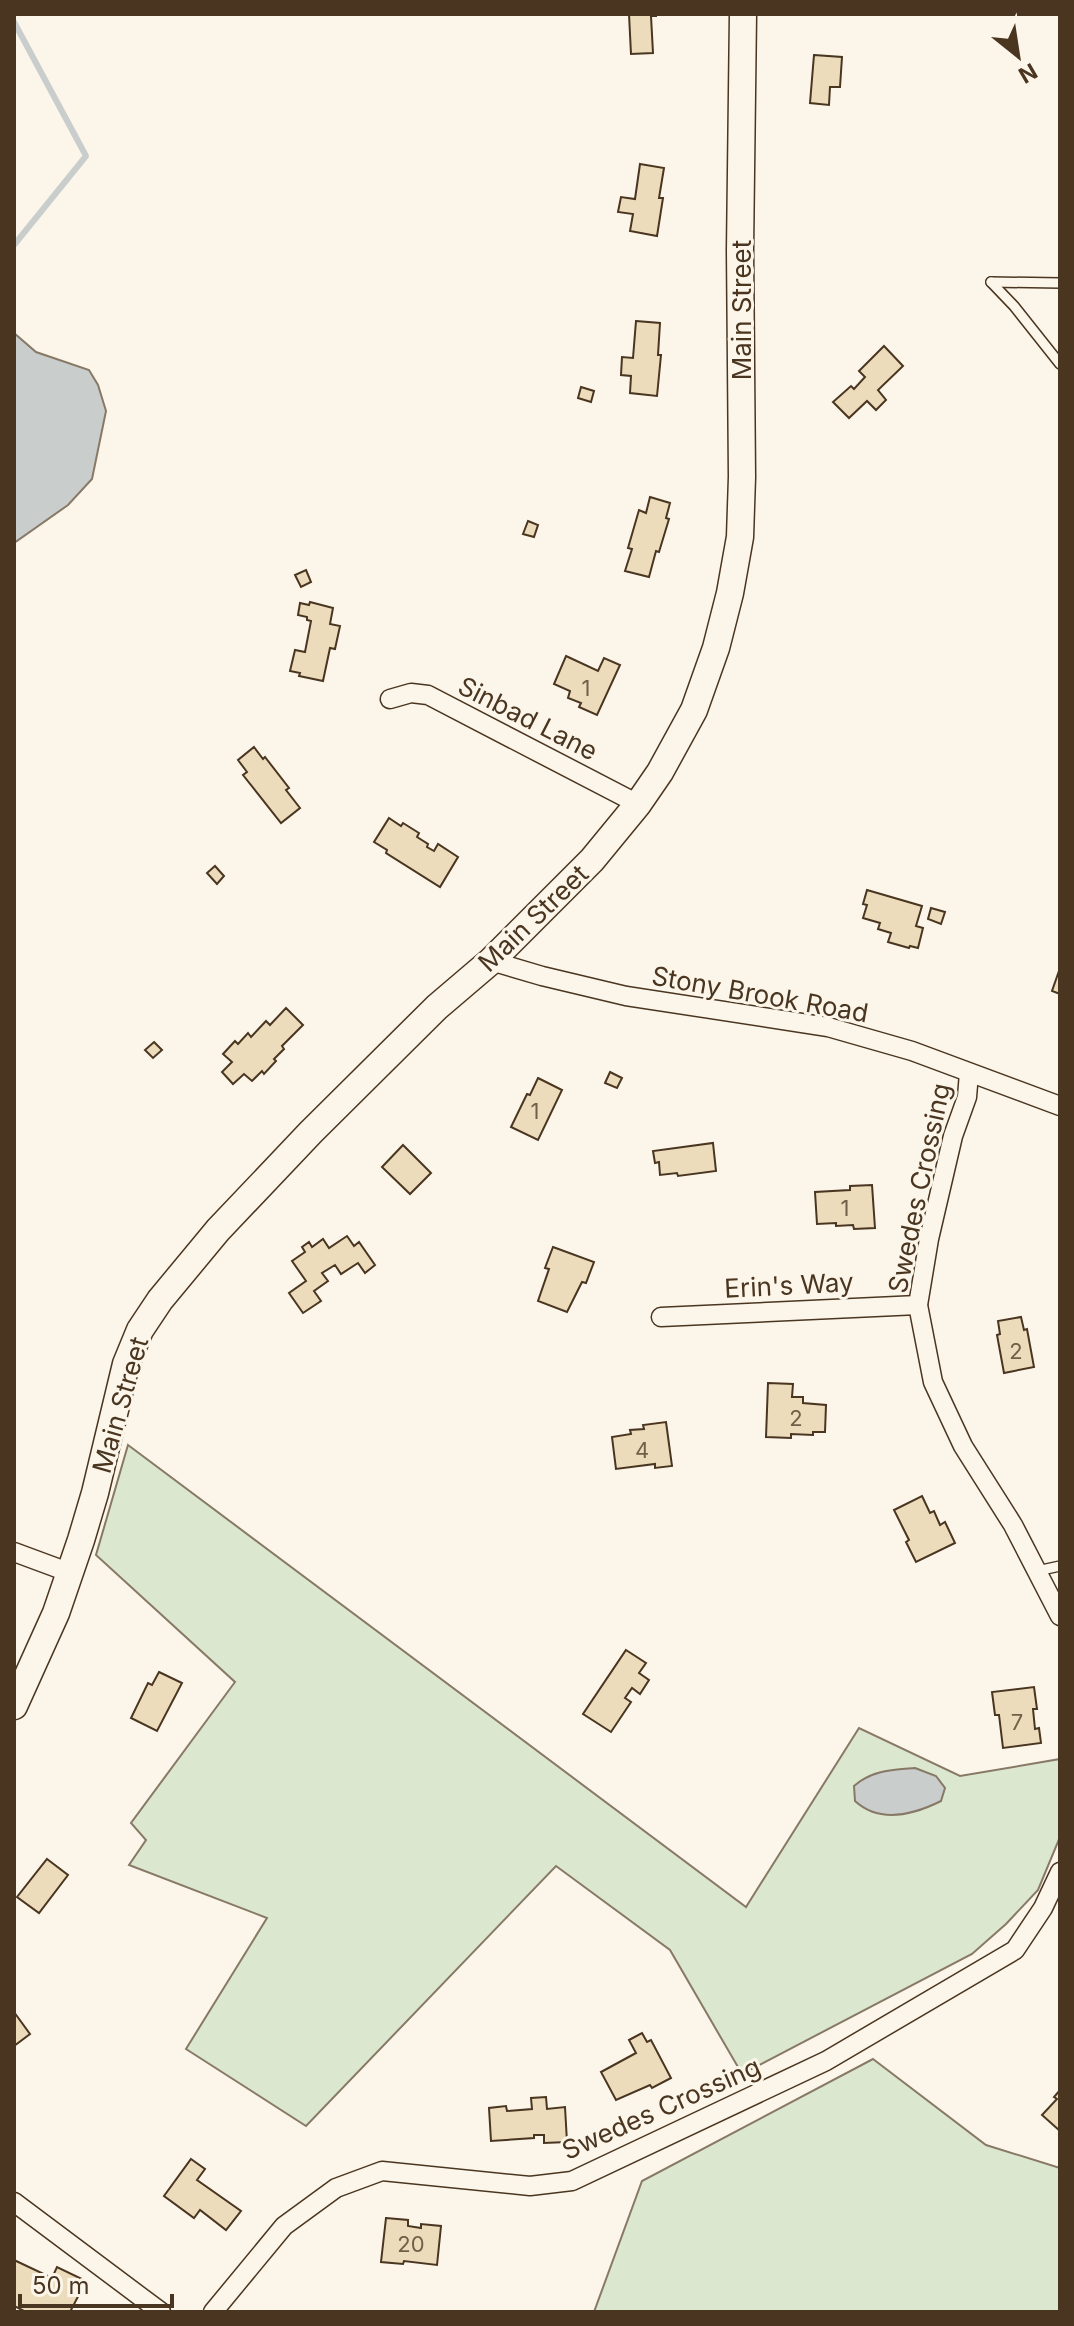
<svg xmlns="http://www.w3.org/2000/svg" width="1074" height="2326" font-family="Inter,sans-serif">
	<style>
		.green { fill: #dce7d0; stroke: #887966; stroke-width: 2 }
		.water { fill: #c9cecd; stroke: #887966; stroke-width: 2 }
		.lines { fill: none; stroke-linecap: round; stroke-linejoin: round }
		.stream { stroke: #c9cecd; stroke-width: 6 }
		.building { fill: #ecdcbc; stroke: #4a3520; stroke-width: 2 }
		.service-casing { stroke: #4a3520; stroke-width: 12 }
		.minor-casing { stroke: #4a3520; stroke-width: 21 }
		.secondary-casing { stroke: #4a3520; stroke-width: 29 }
		.service { stroke: #fbf6e9; stroke-width: 9 }
		.minor { stroke: #fbf6e9; stroke-width: 18 }
		.secondary { stroke: #fbf6e9; stroke-width: 26 }
		.labels { text-anchor: middle; dominant-baseline: central; stroke-width: 6; stroke-linejoin: round; paint-order: stroke }
		.number-label { font-size: 22px; fill: #725f47 }
		.street-label { font-size: 26px; fill: #4a3520; stroke: #fbf6e9 }
	</style>
	<rect width="100%" height="100%" fill="#fbf6e9"/>
	<g class="green">
		<path d="M128,1445L746,1907L859,1728L960,1776L1060,1759V1837L1038,1890L1006,1924L972,1954L742,2074L670,1950L556,1866L306,2126L186,2049L267,1918L129,1865L146,1840L131,1823L235,1682L96,1555Z"/>
		<path d="M873,2059L986,2145L1060,2168V2312H594L642,2181Z"/>
	</g>
	<g class="water">
		<path d="M14,333L36,352L89,370L98,385L106,411L92,479L68,505L14,543Z"/>
		<path d="M915,1768L936,1776L945,1788L941,1801C913,1815 880,1824 855,1801L854,1786C872,1770 892,1770 915,1768Z"/>
	</g>
	<g class="lines">
		<path class="stream" d="M14,22L86,156L14,245"/>
	</g>
	<g class="building">
		<path d="M629,14H656V16H651L653,53L631,54Z"/>
		<path d="M814,55L842,57L840,87H830L829,105L810,103Z"/>
		<path d="M640,164L664,168L659,198H663L657,236L630,231L633,214L618,212L621,197L635,199Z"/>
		<path d="M636,321L660,323L658,355H661L657,396L630,393L631,376L621,375L622,357L633,358Z"/>
		<path d="M884,346L903,366L878,390L886,400L876,410L867,401L849,418L833,402L851,386L854,389L865,377L859,371Z"/>
		<path d="M581,387L594,391L591,402L578,398Z"/>
		<path d="M650,497L670,503L666,518L669,519L659,552L656,551L649,577L625,571L632,549L628,548L639,510L646,513Z"/>
		<path d="M528,521L538,525L534,537L523,534Z"/>
		<path d="M306,570L311,582L301,587L295,575Z"/>
		<path d="M310,602L333,608L330,624L340,626L335,649L330,648L323,681L299,676L300,673L290,671L295,650L305,652L311,621L307,620V617L298,615L300,603L309,605Z"/>
		<path d="M566,656L598,671L604,658L620,665L597,715L579,707L581,703L568,698L570,691L554,684Z"/>
		<path d="M254,747L263,759L265,757L289,788L286,790L300,808L281,823L243,775L247,772L238,760Z"/>
		<path d="M389,818L401,826L403,823L419,833L417,837L428,844L427,847L434,851L438,844L458,857L440,887L386,853L387,850L374,842Z"/>
		<path d="M215,866L224,876L217,884L207,873Z"/>
		<path d="M867,890L922,906L916,926L923,928L918,948L910,946L909,948L888,942L891,933L878,929L880,923L863,918L867,905L863,904Z"/>
		<path d="M931,908L945,912L941,924L928,919Z"/>
		<path d="M1060,968V994L1052,991Z"/>
		<path d="M286,1008L303,1025L282,1046L284,1049L274,1059L276,1061L264,1074L262,1071L252,1081L244,1074L233,1084L222,1072L232,1062L223,1054L235,1041L238,1044L248,1033L251,1037L266,1021L270,1025Z"/>
		<path d="M154,1042L162,1050L153,1058L145,1050Z"/>
		<path d="M610,1072L622,1078L617,1088L605,1083Z"/>
		<path d="M538,1078L562,1090L538,1140L511,1127L527,1094L530,1095Z"/>
		<path d="M713,1143L716,1171L678,1176L677,1173L660,1175L659,1162L655,1163L653,1151Z"/>
		<path d="M403,1145L431,1173L410,1194L382,1167Z"/>
		<path d="M872,1185L875,1228L854,1229L853,1225L836,1226V1223L817,1224L815,1192L850,1190V1186Z"/>
		<path d="M347,1236L354,1246L359,1242L375,1265L365,1273L358,1263L341,1274L335,1265L322,1273L328,1281L314,1291L321,1301L303,1313L289,1293L306,1281L292,1261L305,1252L302,1247L309,1242L312,1247L323,1239L329,1248Z"/>
		<path d="M553,1247L594,1262L586,1283L582,1282L567,1312L538,1301L549,1269L545,1268Z"/>
		<path d="M1021,1317L1024,1330L1027,1329L1034,1367L1004,1373L997,1335L1000,1334L998,1321Z"/>
		<path d="M768,1383L793,1384L792,1397H803V1403L826,1405L825,1432H813V1435L791,1434V1438L766,1437Z"/>
		<path d="M666,1422L672,1466L655,1468V1464L616,1469L612,1437L631,1434L630,1430L644,1429L643,1425Z"/>
		<path d="M922,1496L930,1513L934,1511L940,1525L945,1522L955,1543L916,1562L906,1542L909,1540L894,1510Z"/>
		<path d="M626,1650L646,1663L639,1673L649,1680L640,1694L632,1688L625,1698L631,1702L611,1732L583,1714Z"/>
		<path d="M159,1672L182,1683L157,1731L131,1718L148,1683L152,1685Z"/>
		<path d="M1034,1687L1037,1709H1033L1035,1729L1039,1728L1041,1743L1003,1748L999,1715H995L992,1692Z"/>
		<path d="M47,1859L68,1875L39,1913L17,1897Z"/>
		<path d="M14,2012L30,2034L14,2046Z"/>
		<path d="M642,2033L647,2042L651,2040L671,2078L652,2088L650,2085L616,2100L601,2072L636,2053L629,2040Z"/>
		<path d="M1060,2090V2131L1042,2115L1057,2099L1054,2097Z"/>
		<path d="M546,2097L547,2109L565,2107L567,2142L544,2143V2135H534V2138L491,2141L489,2108L506,2106L507,2111L532,2109L531,2098Z"/>
		<path d="M191,2159L205,2169L197,2180L241,2211L226,2230L200,2210L194,2218L164,2196Z"/>
		<path d="M386,2218L408,2220V2226L421,2228V2224L441,2226L437,2265L404,2261L403,2264L381,2262Z"/>
		<path d="M14,2260L52,2278L57,2267L86,2281L70,2312H26L14,2306Z"/>
	</g>
	<g class="lines">
		<g class="service-casing">
			<g id="service">
				<path d="M991,282L1014,306L1060,364"/>
				<path d="M991,282L1060,283"/>
				<path d="M1037,1571L1060,1566"/>
			</g>
		</g>
		<g class="minor-casing">
			<g id="minor">
				<path d="M390,699L411,693L428,695L638,804"/>
				<path d="M491,961L542,976L626,996L828,1027L912,1051L1060,1106"/>
				<path d="M969,1073L967,1097L953,1136L929,1239L918,1305L933,1382L963,1446L1013,1525L1060,1616"/>
				<path d="M661,1317L918,1305"/>
				<path d="M14,1552L68,1572"/>
				<path d="M14,2202L161,2312"/>
				<path d="M213,2312L284,2226L336,2188L382,2171L530,2186L572,2181L826,2061L1015,1950L1043,1908L1060,1872"/>
			</g>
		</g>
		<g class="secondary-casing">
			<path id="secondary" d="M14,1706L56,1613L81,1540L95,1493L126,1364L140,1330L160,1300L218,1230L311,1132L437,1007L491,961L592,860L638,804L660,772L694,710L716,648L730,593L740,537L742,477L740,250L743,14"/>
		</g>
		<use href="#service" class="service"/>
		<use href="#minor" class="minor"/>
		<use href="#secondary" class="secondary"/>
	</g>
	<g class="labels">
		<g class="number-label">
			<text x="586" y="688">1</text>
			<text x="535" y="1111">1</text>
			<text x="845" y="1208">1</text>
			<text x="1016" y="1351">2</text>
			<text x="796" y="1418">2</text>
			<text x="642" y="1450">4</text>
			<text x="1017" y="1722">7</text>
			<text x="411" y="2244">20</text>
		</g>
		<g class="street-label">
			<text transform="translate(741 310) rotate(-90)">Main Street</text>
			<text transform="translate(528 718) rotate(27)">Sinbad Lane</text>
			<text transform="translate(533 918) rotate(-44)">Main Street</text>
			<text transform="translate(760 994) rotate(10)">Stony Brook Road</text>
			<text transform="translate(919 1188) rotate(-78)">Swedes Crossing</text>
			<text transform="translate(789 1285) rotate(-3)">Erin's Way</text>
			<text transform="translate(120 1405) rotate(-74)">Main Street</text>
			<text transform="translate(661 2108) rotate(-24)">Swedes Crossing</text>
		</g>
	</g>
	<rect width="1074" height="2326" fill="none" stroke="#4a3520" stroke-width="32"/>
	<g transform="translate(1018 56) rotate(150)" stroke="#fbf6e9" stroke-width="6" paint-order="stroke">
	<path d="M0-6L14 30L0 20L-14 30Z" fill="#4a3520"/>
	<text y="-12" font-size="22" font-weight="bold" text-anchor="middle" fill="#4a3520">N</text>
	</g>
	<path d="M20 2294v12h152v-12" fill="none" stroke="#4a3520" stroke-width="4"/>
	<text x="32" y="2294" font-size="24" fill="#4a3520" stroke="#fbf6e9" stroke-width="6" paint-order="stroke">50 m</text>
</svg>
